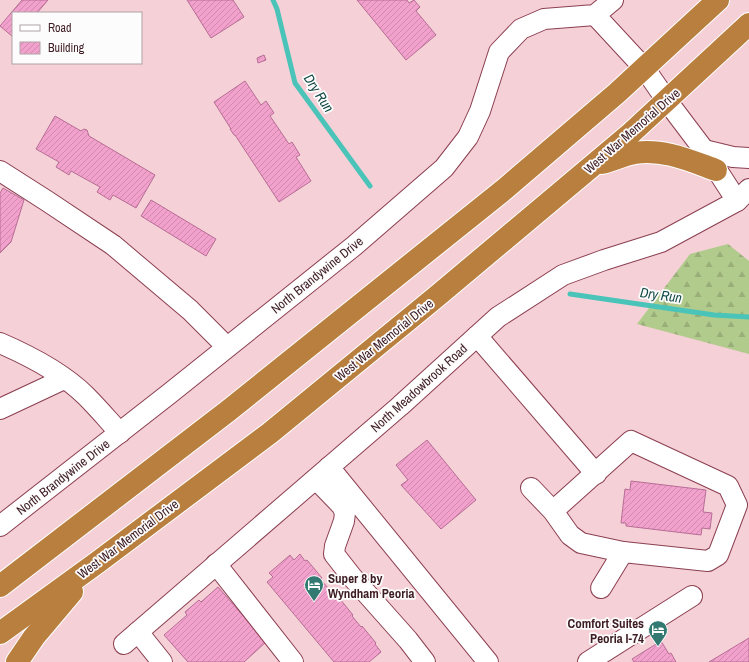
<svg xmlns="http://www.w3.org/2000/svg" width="749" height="662" font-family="'Archivo Narrow',sans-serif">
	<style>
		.forest { fill: url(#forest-firs) }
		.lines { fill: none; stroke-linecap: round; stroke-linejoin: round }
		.stream { stroke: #4ac4b9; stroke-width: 5 }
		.building { fill: url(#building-hatch); stroke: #b76d95 }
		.minor-casing { stroke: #8b3f51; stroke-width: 22 }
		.highway-casing { stroke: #fff; stroke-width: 24 }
		.minor { stroke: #fff; stroke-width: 20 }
		.highway { stroke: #b97f3e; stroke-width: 22 }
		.labels { text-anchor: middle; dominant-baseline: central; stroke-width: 3.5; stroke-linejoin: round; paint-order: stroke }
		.street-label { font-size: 13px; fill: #3d1c23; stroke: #fcfcfc }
		.poi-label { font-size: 13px; font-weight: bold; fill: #3d1c23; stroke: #fcfcfc; text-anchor: start }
		.water-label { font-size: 14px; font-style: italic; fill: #154a46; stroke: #fcfcfc }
	</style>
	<defs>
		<pattern id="forest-firs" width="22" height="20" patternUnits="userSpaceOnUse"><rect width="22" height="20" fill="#b1cb8c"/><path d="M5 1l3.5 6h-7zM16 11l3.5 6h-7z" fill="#99ae78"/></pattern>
		<pattern id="building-hatch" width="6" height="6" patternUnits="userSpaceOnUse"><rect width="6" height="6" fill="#f2a1cc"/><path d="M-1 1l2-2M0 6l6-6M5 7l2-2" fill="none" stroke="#d08aaf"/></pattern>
	</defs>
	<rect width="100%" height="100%" fill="#f5d0d6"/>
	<path class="forest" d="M728,244L749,261V354L637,324L690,254Z"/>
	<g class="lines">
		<g class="stream">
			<path d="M273,0L277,9L295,83L370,186"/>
			<path d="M570,294L714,315L749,317"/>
		</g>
	</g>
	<g class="building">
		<path d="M22,0H48L37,13H13V37L0,26Z"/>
		<path d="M187,0H233L244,17L211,38Z"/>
		<path d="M357,0H407L409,3L414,0L420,7L416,11L436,35L406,60Z"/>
		<path d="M264,55L266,60L258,63L257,58Z"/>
		<path d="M245,81L261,105L266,101L274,113L270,116L289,144L292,142L300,155L296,157L311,181L279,202L235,135H234L230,129H231L214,102Z"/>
		<path d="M55,116L81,131L84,129L87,130L89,136L155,175L136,208L113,195L110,200L97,192L100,187L71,171L69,175L56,167L59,162L36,149Z"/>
		<path d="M3,188L24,200L11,242L0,253V193Z"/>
		<path d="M151,200L216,239L206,256L141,216Z"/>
		<path d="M427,440L476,500L441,529L401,485L408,480L396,465Z"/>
		<path d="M631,481L706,490L703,512L712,513L710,529L702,528L701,535L626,526V523H621L625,489L630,490Z"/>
		<path d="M300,554L305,561L307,560L322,578L320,579L329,589L331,588L353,615L352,616L361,627L362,626L376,643L375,644L381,652L369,662H334L267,582L273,577L269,573L290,555L294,560Z"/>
		<path d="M218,587L266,642L244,662H188L164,635L187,615L185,612L199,600L201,602Z"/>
		<path d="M749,638V662H709Z"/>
		<path d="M661,641L669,654L671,653L676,662H634L632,659Z"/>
	</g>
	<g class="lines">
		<g class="minor-casing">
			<g id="minor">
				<path d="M595,15L645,69L667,101L704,150L737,201"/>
				<path d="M704,150L733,157L749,158"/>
				<path d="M0,171L47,201L113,245L190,310L227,347"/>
				<path d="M477,336L596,474"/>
				<path d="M0,343C30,356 63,373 86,396C98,408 109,421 120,433"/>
				<path d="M0,409L64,379"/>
				<path d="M329,467L488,662"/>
				<path d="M316,479L342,506L345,513L344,521L335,546L334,554L352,577L408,640L425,662"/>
				<path d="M531,488L553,511L570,535L581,543L623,552L708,561L718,555L737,505L728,486L631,441L553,511"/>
				<path d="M0,526L169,394L354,246L444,168L468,137L480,111L499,52L521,29L544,19L595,15L613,0"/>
				<path d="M216,564L293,662"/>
				<path d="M601,588L623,552"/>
				<path d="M138,632L162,662"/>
				<path d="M124,644L400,406L498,317L563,275L604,260L661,242L737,201L749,189"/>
				<path d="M588,662L692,596"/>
			</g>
		</g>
		<g class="highway-casing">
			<g id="highway">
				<path d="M602,163C613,160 624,155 635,153C662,148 691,161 716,170"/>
				<path d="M0,586L228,411L506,188L617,93L718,0"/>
				<path d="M0,633L98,562L270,433L436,297L629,135L749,24"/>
				<path d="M17,662L34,637L72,592"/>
			</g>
		</g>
		<use href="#minor" class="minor"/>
		<use href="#highway" class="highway"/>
	</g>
	<defs>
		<g id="hotel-pin" transform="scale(1)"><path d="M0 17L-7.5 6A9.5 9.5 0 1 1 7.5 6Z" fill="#327972" stroke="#fcfcfc"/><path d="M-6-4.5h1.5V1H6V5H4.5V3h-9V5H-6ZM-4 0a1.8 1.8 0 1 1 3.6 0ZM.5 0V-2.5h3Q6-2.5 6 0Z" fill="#fff"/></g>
	</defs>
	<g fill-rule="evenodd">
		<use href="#hotel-pin" x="314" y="585"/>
		<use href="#hotel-pin" x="658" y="630"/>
	</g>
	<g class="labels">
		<g class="street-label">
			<text transform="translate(632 131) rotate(-41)">West War Memorial Drive</text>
			<text transform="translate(317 275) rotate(-39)">North Brandywine Drive</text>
			<text transform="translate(384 340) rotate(-39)">West War Memorial Drive</text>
			<text transform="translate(419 388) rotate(-42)">North Meadowbrook Road</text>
			<text transform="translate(63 477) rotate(-38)">North Brandywine Drive</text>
			<text transform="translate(128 539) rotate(-37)">West War Memorial Drive</text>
		</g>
		<g class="poi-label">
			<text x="328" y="578">Super 8 by<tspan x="328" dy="15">Wyndham Peoria</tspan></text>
			<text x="644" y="623" text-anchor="end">Comfort Suites<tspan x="644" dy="15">Peoria I-74</tspan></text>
		</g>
		<g class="water-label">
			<text transform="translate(319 93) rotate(57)">Dry Run</text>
			<text transform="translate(661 295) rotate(8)">Dry Run</text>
		</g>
	</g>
	<rect x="12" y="12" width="130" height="52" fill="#fcfcfc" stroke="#b0a2a5"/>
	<rect x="20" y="25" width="20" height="6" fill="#ffffff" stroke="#b0a2a5"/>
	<text x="48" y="32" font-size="12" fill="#3d1c23">Road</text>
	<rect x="20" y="42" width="20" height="12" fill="url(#building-hatch)" stroke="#b0a2a5"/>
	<text x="48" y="52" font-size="12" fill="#3d1c23">Building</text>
</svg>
